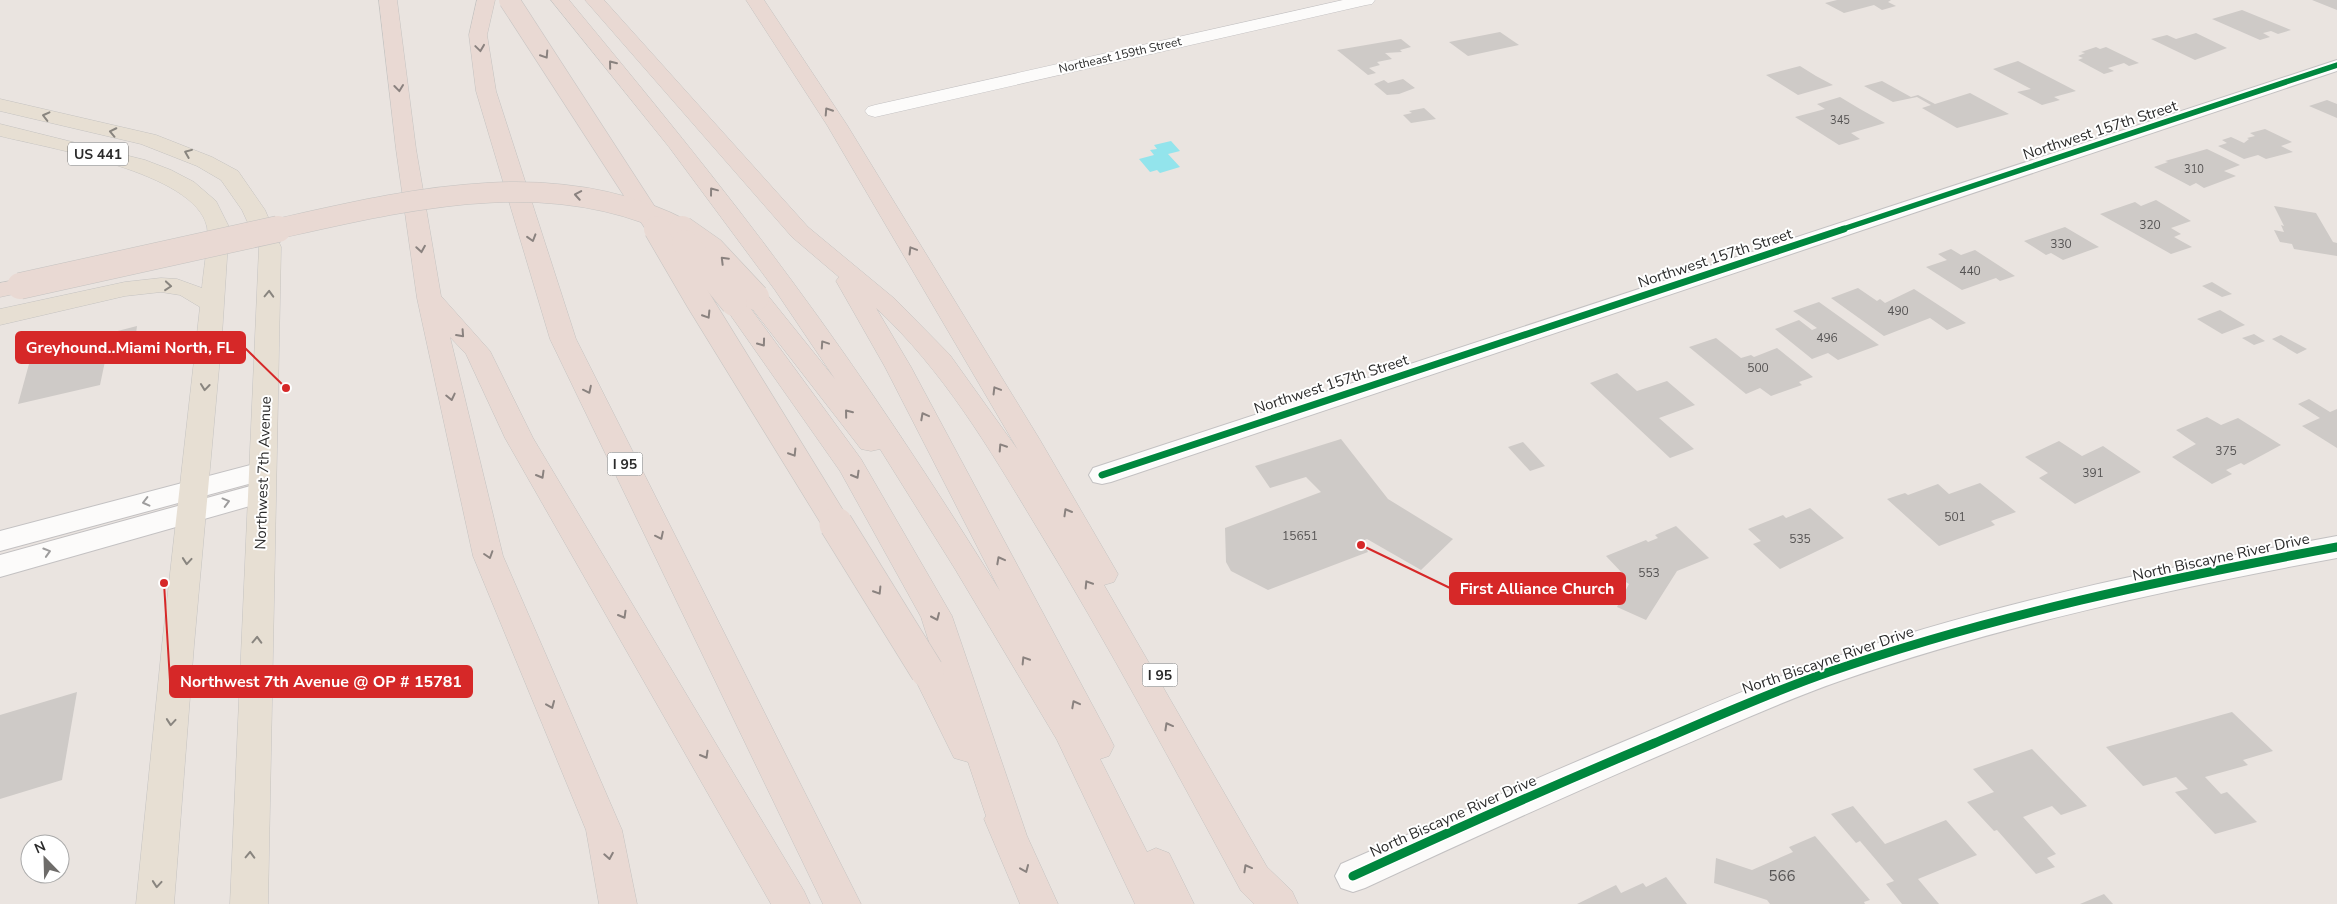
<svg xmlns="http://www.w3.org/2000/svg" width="2337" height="904" font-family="'Nunito Sans',sans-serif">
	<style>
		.water { fill: #93e4ec }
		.building { fill: #cecac7 }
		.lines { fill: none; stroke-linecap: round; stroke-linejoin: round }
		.street-casing { stroke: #c3c1c2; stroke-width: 2 }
		.secondary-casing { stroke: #c3c1c2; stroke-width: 1 }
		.primary-casing { stroke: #c5c3c1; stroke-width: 1 }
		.highway-casing { stroke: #c5c3c1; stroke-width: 1 }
		.street { fill: #fcfbfa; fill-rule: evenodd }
		.secondary { fill: #fcfbfa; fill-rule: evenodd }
		.primary { fill: #e7dfd3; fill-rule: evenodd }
		.highway { fill: #e9d9d3; fill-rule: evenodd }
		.highway-bridge-far2-casing { stroke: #c5c3c1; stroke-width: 21; stroke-linecap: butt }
		.highway-bridge-far1-casing { stroke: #c5c3c1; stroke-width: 27; stroke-linecap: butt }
		.highway-bridge-casing { stroke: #c5c3c1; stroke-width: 34; stroke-linecap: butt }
		.highway-bridge-far2 { stroke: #e9d9d3; stroke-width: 20 }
		.highway-bridge-far1 { stroke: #e9d9d3; stroke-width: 26 }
		.highway-bridge { stroke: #e9d9d3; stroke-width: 33 }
		.cycleway-far2-casing { stroke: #fff; stroke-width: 8 }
		.cycleway-far1-casing { stroke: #fff; stroke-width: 10 }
		.cycleway-casing { stroke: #fff; stroke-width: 12 }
		.cycleway-far2 { stroke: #00873e; stroke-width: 5.5 }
		.cycleway-far1 { stroke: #00873e; stroke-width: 7 }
		.cycleway { stroke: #00873e; stroke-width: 9 }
		.oneway { stroke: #8a827f }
		.oneway2 { stroke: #89857f }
		.oneway3 { stroke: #9e9d9d }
		.labels { text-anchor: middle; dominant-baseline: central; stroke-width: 4; stroke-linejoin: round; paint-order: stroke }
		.far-number-label { font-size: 11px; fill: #565454 }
		.far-street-label { font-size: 12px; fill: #2b2b2b; stroke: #fff }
		.number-label { font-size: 12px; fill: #565454 }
		.shield { fill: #fff; stroke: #6b6b6b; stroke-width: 1 }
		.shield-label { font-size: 14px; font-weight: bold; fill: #2b2b2b }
		.street-label { font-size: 15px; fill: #2b2b2b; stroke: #fff }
		.near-number-label { font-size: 15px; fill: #565454 }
		.leader { fill: none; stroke: #d62828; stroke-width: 2 }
		.callout-dot { fill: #d62828; stroke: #fff; stroke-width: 2 }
		.callout { fill: #d62828; stroke: #d62828; stroke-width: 2 }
		.callout-label { font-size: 16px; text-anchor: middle; font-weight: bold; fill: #fff }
	</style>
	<rect width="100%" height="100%" fill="#eae4e0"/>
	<path class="water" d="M1171,141L1180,151L1168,154L1180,167L1160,173L1157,170L1150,172L1139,159L1154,155L1150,150L1157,149L1154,145Z"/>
	<g class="building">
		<path d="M1837,0H1891L1888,2L1896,6L1882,10L1874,5L1844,13L1825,3Z"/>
		<path d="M2312,0H2337V10Z"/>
		<path d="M2242,10L2291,30L2278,34L2271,31L2263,33L2270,37L2260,40L2212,19Z"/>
		<path d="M1500,32L1519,45L1468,56L1449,42Z"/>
		<path d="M2196,33L2227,48L2195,60L2151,39L2167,35L2176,39Z"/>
		<path d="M1401,39L1411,47L1400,50L1402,52L1385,53L1392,59L1377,62L1380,65L1369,68L1376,73L1368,75L1337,50Z"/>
		<path d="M2096,47L2100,49L2106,47L2139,63L2129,66L2124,63L2108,68L2114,71L2104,74L2078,60L2083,58L2078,56L2085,53L2081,52Z"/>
		<path d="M2018,61L2076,91L2054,97L2060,100L2042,105L2017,92L2031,89L1993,69Z"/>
		<path d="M1800,66L1816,76L1833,85L1798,95L1766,75Z"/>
		<path d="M1403,79L1415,88L1399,94L1387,95L1374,84L1384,80L1388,83Z"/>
		<path d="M1882,81L1911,97L1918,95L1935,104L1970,93L2009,114L1957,128L1922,108L1931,105L1917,97L1893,102L1864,86Z"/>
		<path d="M1840,97L1860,109L1885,123L1851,133L1860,139L1839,145L1795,117L1825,109L1817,104Z"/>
		<path d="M2327,100L2337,104V118L2309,106Z"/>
		<path d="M1424,108L1436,119L1411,123L1403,115L1412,113L1409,111Z"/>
		<path d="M2265,129L2292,142L2281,146L2293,152L2266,159L2258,155L2244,159L2218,146L2227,143L2222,140L2231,137L2244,143L2249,139L2247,138L2255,136L2250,133Z"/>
		<path d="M2207,149L2240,165L2224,171L2236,176L2204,188L2196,183L2190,186L2154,167L2168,162L2165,161Z"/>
		<path d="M2156,200L2191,221L2171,228L2181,234L2174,237L2192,247L2171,254L2100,214L2135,202L2141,206Z"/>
		<path d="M2274,206L2316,213L2333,242L2337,243V256L2294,249L2292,244L2280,242L2274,230L2284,232L2281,225L2284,226Z"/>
		<path d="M2065,227L2099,247L2063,260L2051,253L2046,255L2024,241Z"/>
		<path d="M1951,249L1961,255L1975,250L2015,276L2000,281L1996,278L1962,290L1926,267L1947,260L1938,254Z"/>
		<path d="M2212,282L2232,294L2222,297L2202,286Z"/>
		<path d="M1858,288L1877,301L1880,299L1885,303L1914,289L1966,323L1947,330L1930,318L1884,336L1831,298Z"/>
		<path d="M1819,302L1879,345L1838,360L1828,353L1812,359L1775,329L1799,320L1812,330L1817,328L1793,311Z"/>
		<path d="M2220,310L2245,325L2222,334L2197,319Z"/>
		<path d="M137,326L135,341L108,347L100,385L18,404L32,353Z"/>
		<path d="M2254,334L2265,341L2254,345L2242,338Z"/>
		<path d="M2281,335L2307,349L2297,354L2272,339Z"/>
		<path d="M1716,338L1741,358L1751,355L1754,357L1777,348L1813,377L1799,382L1802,385L1771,396L1760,388L1746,394L1689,347Z"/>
		<path d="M1617,373L1637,391L1667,381L1695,405L1659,418L1694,449L1670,458L1590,383Z"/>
		<path d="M2309,399L2330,412L2337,409V448L2302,426L2320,418L2298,404Z"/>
		<path d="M2207,417L2221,425L2238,418L2281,445L2244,465L2241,463L2226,470L2232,474L2212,484L2172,457L2196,444L2176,430Z"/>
		<path d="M1341,439L1388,499L1453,539L1421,570L1367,539L1362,541L1368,552L1268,590L1231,571L1226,562L1225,528L1321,492L1306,477L1270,488L1255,466Z"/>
		<path d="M2059,441L2082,456L2103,446L2141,472L2075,504L2039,478L2048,473L2025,457Z"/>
		<path d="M1523,442L1545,466L1530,471L1508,447Z"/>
		<path d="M1980,483L2016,512L1991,521L1995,525L1939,546L1887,499L1905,493L1908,495L1938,484L1949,494Z"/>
		<path d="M1810,508L1844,538L1780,569L1753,544L1761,541L1748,529L1783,515L1786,518Z"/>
		<path d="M1676,526L1709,558L1677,571L1646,620L1617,607L1629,584L1621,579L1624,575L1606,556L1646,540L1648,542L1658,538L1655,535Z"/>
		<path d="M77,692L62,780L0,799V715Z"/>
		<path d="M2232,712L2273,751L2243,760L2248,765L2205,777L2221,794L2227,792L2257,822L2215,834L2175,792L2188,789L2176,777L2143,786L2106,747Z"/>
		<path d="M2032,749L2087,806L2061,815L2052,806L2023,817L2056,854L2047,858L2055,867L2036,874L1997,830L1994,831L1967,802L1994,792L1973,769Z"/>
		<path d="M1853,806L1885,844L1946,820L1977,855L1918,879L1939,904H1902L1886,884L1894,881L1860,841L1856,843L1831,814Z"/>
		<path d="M1815,836L1870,900L1864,902L1865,904H1770L1767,900L1714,883L1716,858L1752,870L1793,852L1789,847Z"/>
		<path d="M1666,877L1687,904H1577L1616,885L1621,893L1643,883L1646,887Z"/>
		<path d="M2104,894L2113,904H2080Z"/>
	</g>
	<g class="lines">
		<g class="street-casing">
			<g id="street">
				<path d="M2337,60V71L1111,482L1102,484L1093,482L1089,475L1093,468Z"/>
				<path d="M262,462L271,464L275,471L271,478L0,551V531Z"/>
				<path d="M261,483L271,486L275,493L271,500L0,577V555Z"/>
				<path d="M2337,536V558C2169,589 2002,625 1840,681C1780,702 1722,729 1663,754C1563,797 1464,842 1365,888L1353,892L1341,888L1335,876L1341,864C1439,821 1537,778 1637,736C1697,711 1757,684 1818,663C1987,604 2162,568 2337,536Z"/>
			</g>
		</g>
		<g class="secondary-casing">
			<path id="secondary" d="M1343,0H1375L1372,4L1366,5L875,117L868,115L865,111L868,107L875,105Z"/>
		</g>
		<g class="primary-casing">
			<g id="primary">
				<path d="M0,99L156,135L212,157L238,171L265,210L281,247L268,904H230L259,247L242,210L221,180L197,166L141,144L0,111Z"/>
				<path d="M0,124L145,160L171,170L194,182L216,201L229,227L222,335L194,645L174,904H136L162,645L200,307L180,295L161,292L125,296L0,325V309L125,282L161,278L177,279L202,288C203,274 209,238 207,227C196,172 47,148 0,136Z"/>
			</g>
		</g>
		<g class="highway-casing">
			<g id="highway">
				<path d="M379,0H397L416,149L441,296L490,351L533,438L804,891L810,904H771L505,438L466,354L450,337L503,556L622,830L637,904H599L586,830L473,556L417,298L396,149Z"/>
				<path d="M477,0H495L487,35L496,91L576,339L861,904H823L550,339L476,91L469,35Z"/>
				<path d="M551,0H569C645,92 721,184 792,281C866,381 934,485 1000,591L885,367L836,281L839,277L792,237L585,0H604L808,227L895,299L950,355L1018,450L827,125L746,0H764L847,125L1040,440L1118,574L1114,582L1104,585L1267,867L1292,891L1298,904H1254L1241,891C1174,768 1109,645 1036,526C989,448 943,370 876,308L911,367L1109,736L1114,746L1109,756L1100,759L1147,852L1156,848L1169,853L1194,904H1135L1057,740L955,569L880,449L871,451L861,449L747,302L744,297L747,292L756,290L765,292L835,379L775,290L669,147Z"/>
				<path d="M20,279L28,281L32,286L28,291L0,297V283Z"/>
				<path d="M734,296L743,298L861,459L952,616L1027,836L1058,904H1020L984,819L986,816L968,762L954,758L911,671L916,662L927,658L935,661L921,617L840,471L722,303L725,298Z"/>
			</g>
		</g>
		<use href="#street" class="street"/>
		<use href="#secondary" class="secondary"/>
		<use href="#primary" class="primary"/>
		<use href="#highway" class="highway"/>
		<g class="highway-bridge-far2-casing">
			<g id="highway-bridge-far2">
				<path d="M509,0L658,230"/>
				<path d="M272,230C406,200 554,162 684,230"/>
			</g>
		</g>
		<g class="highway-bridge-far1-casing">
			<g id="highway-bridge-far1">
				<path d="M657,229L699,301L837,525"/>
				<path d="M682,229L712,250L756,297"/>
				<path d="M685,243L734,303"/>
				<path d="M20,286L278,229"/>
			</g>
		</g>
		<g class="highway-bridge-casing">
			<path id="highway-bridge" d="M836,524L927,671"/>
		</g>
		<use href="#highway-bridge-far2" class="highway-bridge-far2"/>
		<use href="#highway-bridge-far1" class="highway-bridge-far1"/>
		<use href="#highway-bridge" class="highway-bridge"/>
		<g class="cycleway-far2-casing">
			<path id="cycleway-far2" d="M1840,230L2337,65"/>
		</g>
		<g class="cycleway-far1-casing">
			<path id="cycleway-far1" d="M1102,475L1844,229"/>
		</g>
		<g class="cycleway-casing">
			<path id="cycleway" d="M1353,876C1451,831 1550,787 1650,745C1709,720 1768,693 1829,672C1994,615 2166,579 2337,547"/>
		</g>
		<use href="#cycleway-far2" class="cycleway-far2"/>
		<use href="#cycleway-far1" class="cycleway-far1"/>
		<use href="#cycleway" class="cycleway"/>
	</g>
	<defs><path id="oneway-chevron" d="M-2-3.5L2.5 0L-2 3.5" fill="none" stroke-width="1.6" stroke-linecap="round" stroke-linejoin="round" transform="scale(1.25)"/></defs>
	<g class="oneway">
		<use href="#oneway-chevron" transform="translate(480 48) rotate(82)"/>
		<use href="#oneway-chevron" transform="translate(545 55) rotate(57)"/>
		<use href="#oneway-chevron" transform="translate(612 64) rotate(-129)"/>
		<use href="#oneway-chevron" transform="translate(399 88) rotate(83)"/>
		<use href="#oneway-chevron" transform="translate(828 111) rotate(-123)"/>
		<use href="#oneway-chevron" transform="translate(713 191) rotate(-127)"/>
		<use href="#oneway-chevron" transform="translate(578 195) rotate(-170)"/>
		<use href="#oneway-chevron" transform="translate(532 238) rotate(73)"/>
		<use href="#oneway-chevron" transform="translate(421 249) rotate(81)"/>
		<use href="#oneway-chevron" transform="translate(912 250) rotate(-121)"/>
		<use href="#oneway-chevron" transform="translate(724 260) rotate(-135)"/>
		<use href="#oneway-chevron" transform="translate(707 315) rotate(58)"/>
		<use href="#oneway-chevron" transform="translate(461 334) rotate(48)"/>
		<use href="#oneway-chevron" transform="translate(762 343) rotate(54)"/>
		<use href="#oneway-chevron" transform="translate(824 344) rotate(-124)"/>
		<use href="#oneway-chevron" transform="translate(588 390) rotate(64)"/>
		<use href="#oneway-chevron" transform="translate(996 390) rotate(-121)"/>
		<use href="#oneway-chevron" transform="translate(451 397) rotate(77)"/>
		<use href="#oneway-chevron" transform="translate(848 413) rotate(-129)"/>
		<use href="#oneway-chevron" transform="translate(924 416) rotate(-118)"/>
		<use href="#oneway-chevron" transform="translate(1002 447) rotate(-123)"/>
		<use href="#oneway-chevron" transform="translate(793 453) rotate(58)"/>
		<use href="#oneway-chevron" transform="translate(541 475) rotate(60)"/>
		<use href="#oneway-chevron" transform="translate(856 475) rotate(60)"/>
		<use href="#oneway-chevron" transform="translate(1067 512) rotate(-120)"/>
		<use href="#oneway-chevron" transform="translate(660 536) rotate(64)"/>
		<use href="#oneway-chevron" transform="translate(489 555) rotate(72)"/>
		<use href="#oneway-chevron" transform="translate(1000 560) rotate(-118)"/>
		<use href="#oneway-chevron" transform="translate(1088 584) rotate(-122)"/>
		<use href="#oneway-chevron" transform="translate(878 591) rotate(58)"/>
		<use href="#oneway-chevron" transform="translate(623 615) rotate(60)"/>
		<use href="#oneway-chevron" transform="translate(936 617) rotate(66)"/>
		<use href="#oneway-chevron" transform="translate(1025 660) rotate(-122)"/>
		<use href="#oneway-chevron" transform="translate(1075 704) rotate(-118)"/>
		<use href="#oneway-chevron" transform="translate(551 705) rotate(67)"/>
		<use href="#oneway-chevron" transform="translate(1168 726) rotate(-119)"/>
		<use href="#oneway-chevron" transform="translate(705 755) rotate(60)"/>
		<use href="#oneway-chevron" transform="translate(609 856) rotate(80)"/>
		<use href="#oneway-chevron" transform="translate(1247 868) rotate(-119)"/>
		<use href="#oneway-chevron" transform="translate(1025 869) rotate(67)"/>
	</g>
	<g class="oneway2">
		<use href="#oneway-chevron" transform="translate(46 116) rotate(-166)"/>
		<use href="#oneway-chevron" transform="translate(113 132) rotate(-168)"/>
		<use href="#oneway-chevron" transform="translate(188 153) rotate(-158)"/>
		<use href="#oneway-chevron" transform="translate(168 286) rotate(5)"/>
		<use href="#oneway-chevron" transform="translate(269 294) rotate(-88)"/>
		<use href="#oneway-chevron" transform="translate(205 387) rotate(96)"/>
		<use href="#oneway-chevron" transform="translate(187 561) rotate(95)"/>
		<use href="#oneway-chevron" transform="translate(257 640) rotate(-88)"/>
		<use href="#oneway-chevron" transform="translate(171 722) rotate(95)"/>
		<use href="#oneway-chevron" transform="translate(250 855) rotate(-88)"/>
		<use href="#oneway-chevron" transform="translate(157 884) rotate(95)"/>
	</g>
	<g class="oneway3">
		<use href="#oneway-chevron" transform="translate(146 502) rotate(166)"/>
		<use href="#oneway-chevron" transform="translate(226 502) rotate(-15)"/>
		<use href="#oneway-chevron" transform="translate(47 552) rotate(-17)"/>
	</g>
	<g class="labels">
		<g class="far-number-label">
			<text x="1840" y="120">345</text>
			<text x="2194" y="169">310</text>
		</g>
		<g class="far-street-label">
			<text transform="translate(1120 55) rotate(-13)">Northeast 159th Street</text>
		</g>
		<g class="number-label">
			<text x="2150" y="225">320</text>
			<text x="2061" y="244">330</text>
			<text x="1970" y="271">440</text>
			<text x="1898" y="311">490</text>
			<text x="1827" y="338">496</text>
			<text x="1758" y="368">500</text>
			<text x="2226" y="451">375</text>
			<text x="2093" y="473">391</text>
			<text x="1955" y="517">501</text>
			<text x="1300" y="536">15651</text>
			<text x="1800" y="539">535</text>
			<text x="1649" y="573">553</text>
		</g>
		<g class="shield">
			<rect x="68" y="142.5" width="60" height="23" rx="4"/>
			<rect x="607.5" y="452.5" width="35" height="23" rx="4"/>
			<rect x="1142.5" y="663.5" width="35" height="23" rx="4"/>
		</g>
		<g class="shield-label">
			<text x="98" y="154">US 441</text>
			<text x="625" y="464">I 95</text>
			<text x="1160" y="675">I 95</text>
		</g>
		<g class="street-label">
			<text transform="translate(2100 130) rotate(-18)">Northwest 157th Street</text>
			<text transform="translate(1715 258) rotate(-18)">Northwest 157th Street</text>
			<text transform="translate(1331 384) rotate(-18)">Northwest 157th Street</text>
			<text transform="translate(263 473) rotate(-88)">Northwest 7th Avenue</text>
			<text transform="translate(2221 557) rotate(-12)">North Biscayne River Drive</text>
			<text transform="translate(1828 660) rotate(-19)">North Biscayne River Drive</text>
			<text transform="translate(1453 816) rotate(-24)">North Biscayne River Drive</text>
		</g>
		<g class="near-number-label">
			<text x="1782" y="876">566</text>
		</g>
	</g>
	<path class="leader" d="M286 388L245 348M1361 545L1450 588M164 583L170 681"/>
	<g class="callout-dot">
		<circle cx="286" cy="388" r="5"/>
		<circle cx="1361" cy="545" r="5"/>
		<circle cx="164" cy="583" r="5"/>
	</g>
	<g class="callout">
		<rect x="16" y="332" width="229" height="31" rx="5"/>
		<rect x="1450" y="573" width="175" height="31" rx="5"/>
		<rect x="170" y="666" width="302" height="31" rx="5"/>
	</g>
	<g class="callout-label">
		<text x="130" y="353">Greyhound..Miami North, FL</text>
		<text x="1537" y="594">First Alliance Church</text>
		<text x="321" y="687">Northwest 7th Avenue @ OP # 15781</text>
	</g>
	<g transform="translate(45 859) rotate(337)"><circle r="24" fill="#ffffff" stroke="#aaaaaa"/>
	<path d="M0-4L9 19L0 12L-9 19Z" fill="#6e6c6a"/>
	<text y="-8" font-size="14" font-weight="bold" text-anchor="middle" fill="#2b2b2b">N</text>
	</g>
</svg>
